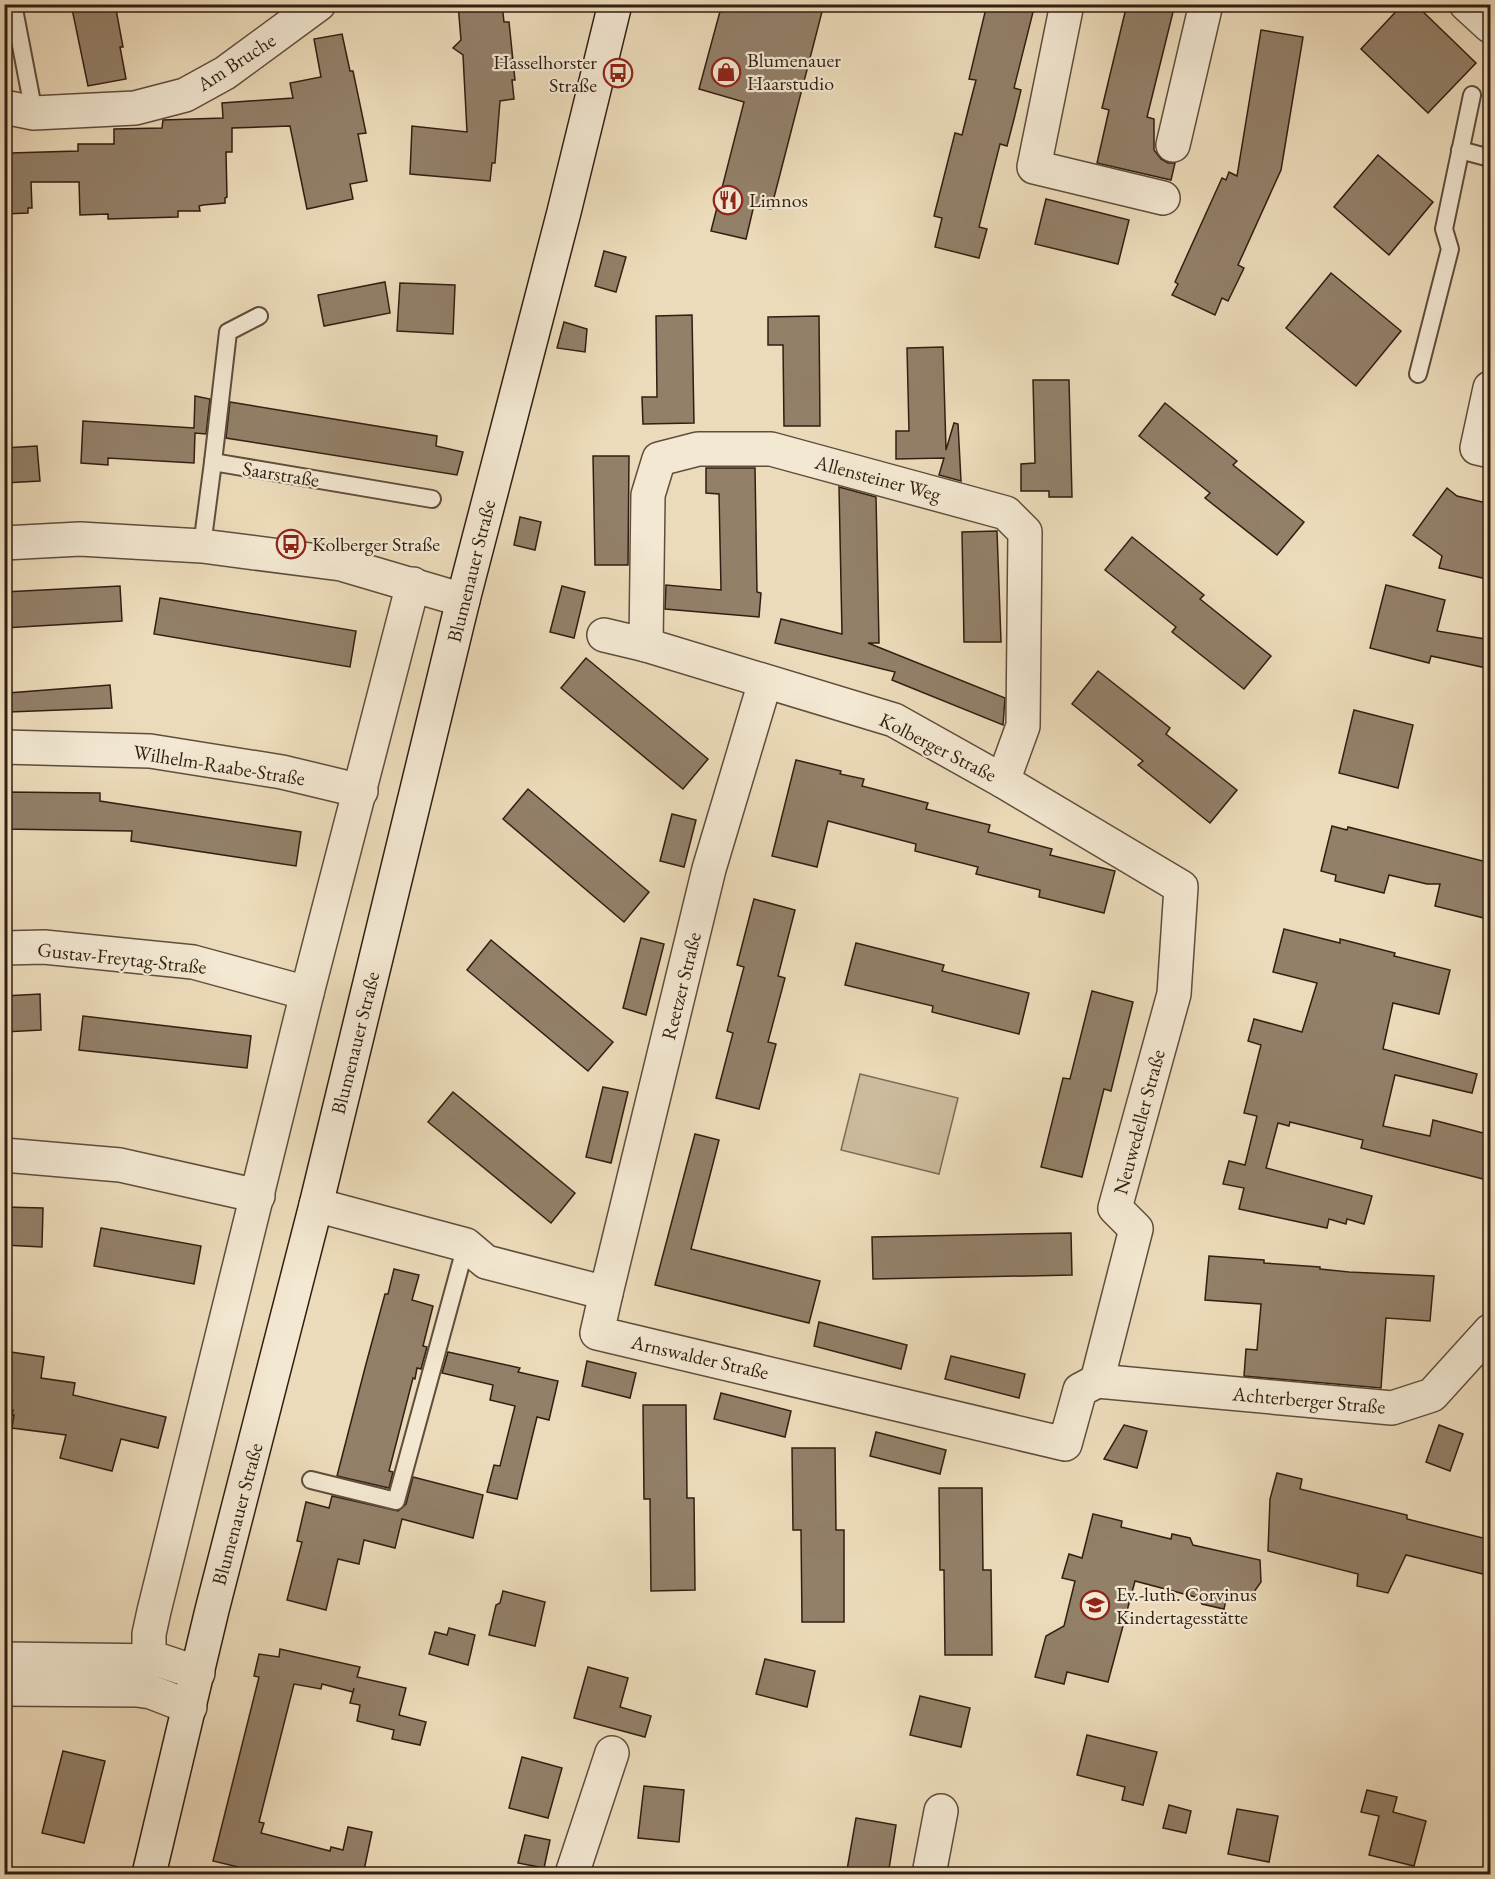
<svg xmlns="http://www.w3.org/2000/svg" width="1495" height="1879" font-family="'EB Garamond',serif">
	<style>
		.green { fill: #ccbb9d; stroke: #7f6c58; stroke-width: 1.5 }
		.building { fill: #938069; stroke: #321e12; stroke-width: 1.5 }
		.lines { fill: none; stroke-linecap: round; stroke-linejoin: round }
		.lane-casing { stroke: #604d3c; stroke-width: 20 }
		.street-casing { stroke: #604d3c; stroke-width: 36 }
		.secondary-casing { stroke: #321e12; stroke-width: 36 }
		.lane { stroke: #f3e8d2; stroke-width: 16 }
		.street { stroke: #f3e8d2; stroke-width: 33 }
		.secondary { stroke: #f3e8d2; stroke-width: 33 }
		.labels { text-anchor: middle; dominant-baseline: central; stroke-width: 4.5; stroke-linejoin: round; paint-order: stroke }
		.poi-label { font-size: 20px; fill: #321e12; stroke: #f3e8d2; text-anchor: start }
		.street-label { font-size: 20px; fill: #321e12; stroke: #f3e8d2 }
	</style>
	<rect width="100%" height="100%" fill="#ecdbba"/>
	<filter id="stains"><feTurbulence type="fractalNoise" baseFrequency=".00333" numOctaves="4"/><feColorMatrix values="0 0 0 0 .2 0 0 0 0 .09 0 0 0 0 .02 0 0 0 .5 -.17"/></filter>
	<radialGradient id="worn" r=".72"><stop offset=".6" stop-color="#630" stop-opacity="0"/><stop offset="1" stop-color="#630" stop-opacity=".3"/></radialGradient>
	<path class="green" d="M860,1074L958,1098L939,1174L841,1150Z"/>
	<g class="building">
		<path d="M71,4H115L123,47H120L126,79L88,86Z"/>
		<path d="M458,4H502L504,22H509L515,80H512L514,99L500,101L495,163H492L490,181L410,174L412,126L467,132L463,55L453,48L461,40Z"/>
		<path d="M722,4H824L771,209L754,205L746,239L711,231L744,102L699,89Z"/>
		<path d="M987,4H1035L1014,88L1021,90L1014,119L1007,146L1000,144L979,227L987,229L979,258L935,247L942,218L934,216L955,133L962,135L969,107L976,80L969,79Z"/>
		<path d="M1127,4H1161L1174,8L1147,117L1154,119V150L1161,159L1168,163H1175L1171,180L1097,163L1109,110L1102,108Z"/>
		<path d="M1403,4H1415L1476,63L1428,113L1361,49Z"/>
		<path d="M1261,30L1303,37L1281,170L1238,265L1244,268L1228,301L1222,298L1215,315L1172,295L1178,284L1175,282L1222,178L1226,180L1229,172L1237,176Z"/>
		<path d="M342,34L350,71H353L366,133L358,134L367,181L350,184L353,199L307,209L290,126L232,128V152H226L227,197L225,198V203L203,205L199,206L200,211H178V217L108,219V214L80,215L79,182H31L32,208H28V213L4,214V162H10V153L78,151V144H114V129L162,128L163,120L223,118L222,103L293,98L290,83L321,77L314,39Z"/>
		<path d="M1378,155L1433,202L1389,255L1334,207Z"/>
		<path d="M1046,199L1129,220L1118,264L1035,244Z"/>
		<path d="M604,251L626,257L616,292L595,286Z"/>
		<path d="M1331,273L1401,331L1356,386L1286,328Z"/>
		<path d="M385,282L390,313L324,326L318,295Z"/>
		<path d="M400,283L455,285L453,334L397,331Z"/>
		<path d="M692,315L694,423L643,424L642,397H657L656,316Z"/>
		<path d="M819,316L820,426H784L783,345H768V317Z"/>
		<path d="M564,322L587,329L585,352L557,348Z"/>
		<path d="M943,347L946,450L954,423L958,424L961,481L939,475L944,458L896,459V431H909L907,348Z"/>
		<path d="M1033,380H1069L1072,497H1049V491H1021V464L1035,463Z"/>
		<path d="M195,396L210,399L206,434L195,433L194,463L108,458V465L81,463L83,421L194,428Z"/>
		<path d="M230,402L437,436L436,446L463,452L457,475L226,438Z"/>
		<path d="M1165,403L1237,461L1233,465L1304,522L1277,555L1205,498L1210,493L1139,436Z"/>
		<path d="M37,446L40,481L4,483V448Z"/>
		<path d="M593,456H629L628,565H595Z"/>
		<path d="M706,468H755L757,592L761,593L759,617L665,609L666,585L721,590L719,494L706,493Z"/>
		<path d="M839,487L876,497L879,643H868L1005,698L1003,725L892,680L895,672L775,643L781,619L842,634Z"/>
		<path d="M1447,488L1457,496L1491,504V580L1439,568L1442,556L1413,535Z"/>
		<path d="M520,517L541,522L535,550L514,545Z"/>
		<path d="M997,531L1001,642H964L962,532Z"/>
		<path d="M1132,537L1204,595L1200,599L1271,656L1244,689L1172,632L1176,627L1105,570Z"/>
		<path d="M1386,585L1445,600L1437,631L1491,640V669L1431,656L1429,663L1370,648Z"/>
		<path d="M120,586L122,621L4,628V592Z"/>
		<path d="M562,586L585,592L574,638L550,632Z"/>
		<path d="M160,598L356,631L350,667L154,634Z"/>
		<path d="M586,658L708,759L683,789L561,688Z"/>
		<path d="M1098,671L1170,728L1166,734L1237,790L1210,823L1138,765L1143,761L1072,704Z"/>
		<path d="M110,685L112,708L9,712L8,693Z"/>
		<path d="M1354,710L1413,725L1398,788L1339,773Z"/>
		<path d="M796,760L841,771L840,774L864,779L862,786L928,803L926,809L990,825L988,832L1052,849L1050,855L1115,871L1104,913L1039,897L1040,890L976,874L978,867L915,851L916,844L828,821L817,867L772,856Z"/>
		<path d="M528,789L649,892L624,922L503,819Z"/>
		<path d="M4,792L100,793V801L301,832L296,866L131,841L132,831L4,829Z"/>
		<path d="M672,814L696,820L684,867L660,861Z"/>
		<path d="M1332,826L1347,830L1348,827L1491,863V913L1486,912L1484,918L1435,906L1440,884H1427L1389,875L1384,893L1335,881L1336,875L1321,871Z"/>
		<path d="M754,899L795,910L778,976L785,978L768,1042L776,1044L759,1109L716,1098L733,1033L727,1031L744,967L737,965Z"/>
		<path d="M1284,929L1340,943V939L1395,953L1394,956L1450,970L1439,1014L1393,1003L1383,1049L1477,1074L1472,1093L1395,1075L1383,1126L1430,1136L1433,1120L1491,1135V1181L1361,1148L1363,1140L1290,1122L1289,1126L1278,1123L1266,1168L1372,1196L1364,1224L1347,1219L1346,1224L1329,1219L1327,1228L1239,1209L1244,1188L1223,1184L1229,1161L1245,1165L1257,1116L1244,1113L1261,1045L1248,1041L1254,1019L1302,1032L1317,983L1273,972Z"/>
		<path d="M641,938L664,944L646,1015L623,1008Z"/>
		<path d="M491,940L613,1042L588,1071L467,970Z"/>
		<path d="M856,943L944,965L942,971L1029,993L1019,1034L932,1012L933,1006L845,985Z"/>
		<path d="M1092,991L1133,1002L1111,1091L1104,1089L1082,1177L1041,1167L1063,1078L1070,1079Z"/>
		<path d="M40,994L41,1030L4,1032V996Z"/>
		<path d="M83,1016L251,1036L247,1068L79,1050Z"/>
		<path d="M603,1087L628,1092L611,1163L586,1157Z"/>
		<path d="M453,1092L575,1193L551,1223L428,1122Z"/>
		<path d="M695,1134L719,1140L691,1249L820,1281L809,1323L655,1285Z"/>
		<path d="M4,1207L43,1208L42,1247L4,1245Z"/>
		<path d="M101,1228L201,1246L194,1284L94,1266Z"/>
		<path d="M1071,1233L1072,1275L873,1279L872,1237Z"/>
		<path d="M1209,1256L1264,1260V1263L1320,1267V1269L1349,1272L1434,1276L1430,1321L1386,1318L1381,1388L1244,1376L1246,1349L1257,1350L1261,1304L1205,1300Z"/>
		<path d="M394,1269L419,1275L412,1300L433,1306L423,1346L427,1347L421,1369L417,1368L415,1379L413,1378L389,1471L393,1472L389,1488L337,1476L366,1364L385,1294H388Z"/>
		<path d="M819,1322L907,1345L901,1369L814,1346Z"/>
		<path d="M4,1351L44,1357L41,1378L75,1383L73,1395L166,1417L158,1448L121,1439L112,1471L60,1458L66,1435L12,1428L14,1415H12L13,1410L4,1409Z"/>
		<path d="M448,1352L520,1368L518,1372L558,1381L549,1420L537,1417L517,1499L487,1492L494,1465L500,1466L515,1406L490,1400L493,1385L442,1373Z"/>
		<path d="M951,1356L1025,1374L1019,1398L945,1379Z"/>
		<path d="M587,1361L636,1373L630,1398L582,1386Z"/>
		<path d="M721,1393L791,1411L785,1437L714,1419Z"/>
		<path d="M643,1405H686L687,1498H694L695,1590L651,1591L650,1499H644Z"/>
		<path d="M1124,1425L1147,1431L1137,1468L1104,1459Z"/>
		<path d="M1439,1425L1463,1434L1450,1471L1426,1462Z"/>
		<path d="M876,1432L946,1450L940,1474L870,1456Z"/>
		<path d="M792,1448H835L836,1530H844V1622H802L801,1530H793Z"/>
		<path d="M1277,1473L1302,1479L1300,1489L1407,1515V1519L1491,1540V1576L1406,1555L1388,1593L1357,1586L1358,1574L1268,1551L1270,1499Z"/>
		<path d="M413,1477L483,1495L473,1538L402,1519L395,1548L364,1540L359,1564L338,1559L326,1610L287,1600L302,1542L297,1541L306,1502L329,1508L332,1496L398,1511L406,1504Z"/>
		<path d="M939,1488H982L983,1570H991L992,1655H945L944,1570H940Z"/>
		<path d="M1093,1514L1122,1521L1121,1527L1171,1539L1172,1534L1190,1538L1193,1545L1260,1560L1261,1582L1249,1599L1227,1595L1224,1609L1202,1604L1199,1598L1135,1581L1108,1682L1067,1672L1064,1684L1035,1677L1046,1636L1064,1626L1075,1581L1062,1578L1069,1554L1082,1558Z"/>
		<path d="M503,1591L545,1602L535,1646L489,1635L496,1605L500,1603Z"/>
		<path d="M449,1628L475,1635L468,1665L429,1654L435,1632L447,1635Z"/>
		<path d="M280,1649L360,1667L357,1677L406,1688L399,1715L426,1722L420,1745L392,1739L394,1730L357,1721L360,1705L350,1703L354,1688L353,1692L322,1684L321,1689L294,1684L259,1822L264,1823L261,1833L330,1851L331,1847L343,1850L348,1827L372,1832L363,1875H250L251,1870L213,1861L259,1677L254,1676L259,1654L279,1657Z"/>
		<path d="M765,1659L815,1671L807,1707L756,1694Z"/>
		<path d="M588,1667L628,1678L620,1707L651,1716L645,1737L574,1718Z"/>
		<path d="M920,1696L970,1708L961,1747L910,1735Z"/>
		<path d="M1087,1735L1157,1752L1143,1805L1122,1800L1125,1787L1077,1775Z"/>
		<path d="M63,1751L105,1761L84,1843L42,1833Z"/>
		<path d="M522,1757L562,1768L548,1818L509,1808Z"/>
		<path d="M644,1786L684,1790L679,1842L638,1838Z"/>
		<path d="M1367,1790L1397,1797L1393,1812L1426,1821L1414,1866L1369,1855L1379,1816L1361,1812Z"/>
		<path d="M1169,1805L1191,1811L1186,1833L1163,1828Z"/>
		<path d="M1237,1809L1278,1816L1269,1862L1228,1854Z"/>
		<path d="M856,1818L896,1825L888,1875H873L847,1870Z"/>
		<path d="M525,1835L550,1840L544,1868L518,1863Z"/>
	</g>
	<g class="lines">
		<g class="lane-casing">
			<g id="lane">
				<path d="M13,4L34,113"/>
				<path d="M1460,150L1490,158"/>
				<path d="M1418,374L1450,249L1444,229L1472,95"/>
				<path d="M213,462L228,332L259,316"/>
				<path d="M202,546L213,462L432,499"/>
				<path d="M311,1480L396,1501L466,1245"/>
			</g>
		</g>
		<g class="street-casing">
			<g id="street">
				<path d="M1067,4L1034,167L1163,198"/>
				<path d="M1466,4L1490,26"/>
				<path d="M4,107L34,113L135,108L185,95L225,73L319,4"/>
				<path d="M1173,145L1206,4"/>
				<path d="M1490,388L1477,448L1490,451"/>
				<path d="M4,543L80,539L202,546L341,564L463,600"/>
				<path d="M604,635L646,645L894,720L1003,781L1181,887L1174,994L1115,1208L1136,1229L1097,1381"/>
				<path d="M646,645L648,495L659,459L698,449H771L1006,513L1025,532L1023,726L1003,781"/>
				<path d="M4,747L150,751L282,772L361,791"/>
				<path d="M4,948L44,947L193,962L307,993"/>
				<path d="M4,1155L120,1165L258,1196"/>
				<path d="M316,1205L466,1245L486,1262L606,1293L597,1333L1065,1444L1080,1390L1097,1381"/>
				<path d="M606,1293L709,869L765,682"/>
				<path d="M1097,1381L1392,1408L1432,1395L1490,1331"/>
				<path d="M4,1659L162,1661L198,1673"/>
				<path d="M149,1661V1634L154,1611L307,993L413,584"/>
				<path d="M4,1689L137,1690L151,1692L190,1707"/>
				<path d="M572,1874L612,1753"/>
				<path d="M929,1874L941,1811"/>
			</g>
		</g>
		<g class="secondary-casing">
			<path id="secondary" d="M149,1874L212,1610L316,1205L463,600L564,212L615,4"/>
		</g>
		<use href="#lane" class="lane"/>
		<use href="#street" class="street"/>
		<use href="#secondary" class="secondary"/>
	</g>
	<defs>
		<g id="shop-ring" transform="scale(1.5)"><circle r="9.5" fill="#f3e8d2" stroke="#8f2418" stroke-width="1.5"/><path d="M-5-2.5h2.3a2.7 3.5 0 0 1 5.4 0H5L5.5 6h-11ZM-1.5-2.5h3a1.5 2.3 0 0 0-3 0Z" fill="#8f2418"/></g>
		<g id="bus-ring" transform="scale(1.5)"><circle r="9.5" fill="#f3e8d2" stroke="#8f2418" stroke-width="1.5"/><path d="M-5-6H5V4H4V6H2V4H-2V6H-4V4H-5ZM-3.5-4V0h7V-4ZM-3.5 1.2v1.5H-2V1.2ZM2 1.2v1.5H3.5V1.2Z" fill="#8f2418"/></g>
		<g id="restaurant-ring" transform="scale(1.5)"><circle r="9.5" fill="#f3e8d2" stroke="#8f2418" stroke-width="1.5"/><path d="M-5-6h1v4h1v-4h1v4h1v-4h1v5L-1.5 .5V6h-2V.5L-5-1ZM5-6V6H3V1.5H1.5Q1.5-4 5-6Z" fill="#8f2418"/></g>
		<g id="school-ring" transform="scale(1.5)"><circle r="9.5" fill="#f3e8d2" stroke="#8f2418" stroke-width="1.5"/><path d="M0-5L7-2L0 1L-7-2ZM-4 1L0 2.5L4 1V4Q0 6-4 4Z" fill="#8f2418"/></g>
	</defs>
	<g fill-rule="evenodd">
		<use href="#shop-ring" x="726" y="72"/>
		<use href="#bus-ring" x="618" y="73"/>
		<use href="#restaurant-ring" x="728" y="200"/>
		<use href="#bus-ring" x="291" y="544"/>
		<use href="#school-ring" x="1095" y="1605"/>
	</g>
	<g class="labels">
		<g class="poi-label">
			<text x="747" y="60">Blumenauer<tspan x="747" dy="23">Haarstudio</tspan></text>
			<text x="597" y="62" text-anchor="end">Hasselhorster<tspan x="597" dy="23">Straße</tspan></text>
			<text x="749" y="200">Limnos</text>
			<text x="312" y="544">Kolberger Straße</text>
			<text x="1116" y="1594">Ev.-luth. Corvinus<tspan x="1116" dy="23">Kindertagesstätte</tspan></text>
		</g>
		<g class="street-label">
			<text transform="translate(236 62) rotate(-33)">Am Bruche</text>
			<text transform="translate(281 474) rotate(9)">Saarstraße</text>
			<text transform="translate(878 478) rotate(15)">Allensteiner Weg</text>
			<text transform="translate(471 571) rotate(-76)">Blumenauer Straße</text>
			<text transform="translate(938 747) rotate(27)">Kolberger Straße</text>
			<text transform="translate(219 765) rotate(9)">Wilhelm-Raabe-Straße</text>
			<text transform="translate(122 958) rotate(6)">Gustav-Freytag-Straße</text>
			<text transform="translate(681 986) rotate(-76)">Reetzer Straße</text>
			<text transform="translate(355 1043) rotate(-76)">Blumenauer Straße</text>
			<text transform="translate(1139 1122) rotate(-75)">Neuwedeller Straße</text>
			<text transform="translate(700 1357) rotate(13)">Arnswalder Straße</text>
			<text transform="translate(1309 1400) rotate(5)">Achterberger Straße</text>
			<text transform="translate(237 1514) rotate(-75)">Blumenauer Straße</text>
		</g>
	</g>
	<rect width="1495" height="1879" fill="none" stroke="#ecdbba" stroke-width="24"/>
	<rect x="6" y="6" width="1483" height="1867" fill="none" stroke="#321e12" stroke-width="3"/>
	<rect x="12" y="12" width="1471" height="1855" fill="none" stroke="#321e12" stroke-width="1.5"/>
	<rect width="100%" height="100%" filter="url(#stains)"/>
	<rect width="100%" height="100%" fill="url(#worn)"/>
</svg>
